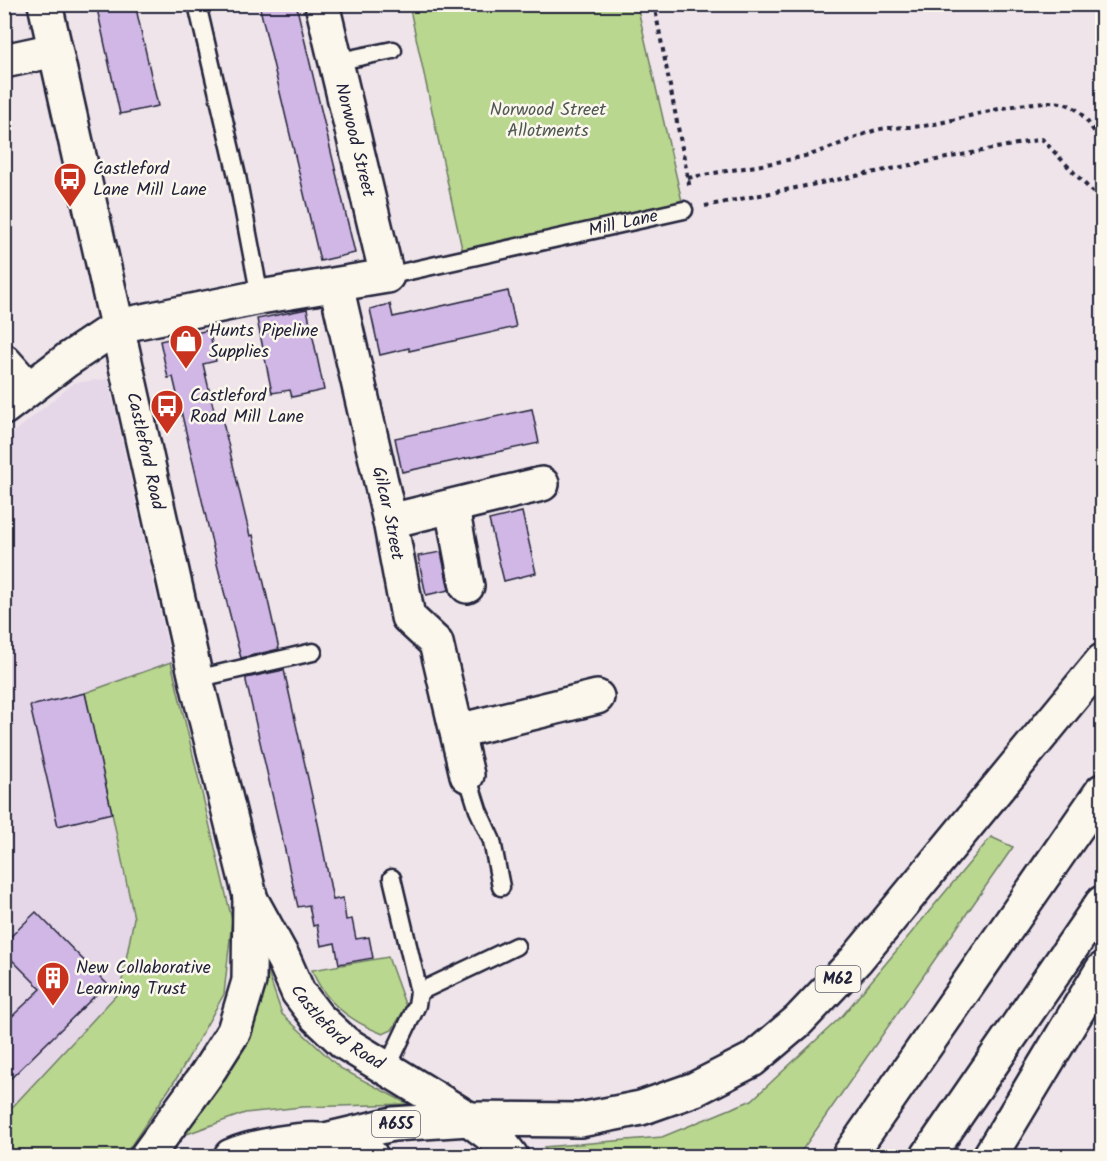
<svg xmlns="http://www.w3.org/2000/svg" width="1107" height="1161" font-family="Kalam,sans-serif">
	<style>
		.built { fill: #e5d6e8 }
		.green { fill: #b9d78f; stroke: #6e7c65; stroke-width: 1.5 }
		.building { fill: #d0b7e5; stroke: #22223b; stroke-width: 1.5 }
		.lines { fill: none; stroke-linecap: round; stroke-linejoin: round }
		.service-casing { stroke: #22223b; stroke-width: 21 }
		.minor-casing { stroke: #22223b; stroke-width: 38 }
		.tertiary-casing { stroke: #22223b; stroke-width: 38 }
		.primary-casing { stroke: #22223b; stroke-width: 38 }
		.motorway-casing { stroke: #22223b; stroke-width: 38 }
		.path { stroke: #22223b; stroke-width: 4; stroke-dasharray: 4.5 4.5; stroke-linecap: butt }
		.service { stroke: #fbf7ec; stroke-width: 16 }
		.minor { stroke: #fbf7ec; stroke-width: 33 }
		.tertiary { stroke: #fbf7ec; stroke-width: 33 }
		.primary { stroke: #fbf7ec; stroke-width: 33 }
		.motorway { stroke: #fbf7ec; stroke-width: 33 }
		.labels { text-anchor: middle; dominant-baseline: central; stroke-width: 5; stroke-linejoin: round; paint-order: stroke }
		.shield { fill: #fbf7ec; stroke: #636270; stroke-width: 1.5 }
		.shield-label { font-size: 16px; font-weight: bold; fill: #22223b }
		.park-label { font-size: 18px; fill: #4f5854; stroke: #fbf7ec }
		.street-label { font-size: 18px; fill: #22223b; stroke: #fbf7ec }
		.poi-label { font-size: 18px; fill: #22223b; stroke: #fbf7ec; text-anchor: start }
	</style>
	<rect width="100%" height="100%" fill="#eee4ea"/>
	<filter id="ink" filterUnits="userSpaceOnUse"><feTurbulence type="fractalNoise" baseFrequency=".0167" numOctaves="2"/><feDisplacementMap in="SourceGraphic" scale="12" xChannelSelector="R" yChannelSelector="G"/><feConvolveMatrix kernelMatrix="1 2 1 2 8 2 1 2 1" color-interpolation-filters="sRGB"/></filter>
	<g filter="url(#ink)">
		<path class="built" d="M108,379L171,662L232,920L224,994L178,1076L124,1156H5V440L74,383Z"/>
		<g class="green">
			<path d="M409,5H637L684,210L464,258Z"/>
			<path d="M171,662L232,920L224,994L178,1076L124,1156H5L4,1116L120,991L134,918L112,813L85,693Z"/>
			<path d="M991,837L1013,847L798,1156H549L544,1147L662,1137L752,1100L843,1015Z"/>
			<path d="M388,957L406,1007L392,1030L383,1034C352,1022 324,1002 312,970Z"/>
			<path d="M260,968L267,970L282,1014L340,1068L408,1104L302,1107L245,1113L184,1135L240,1040Z"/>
		</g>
		<g class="building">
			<path d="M96,4H135L158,106L120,114Z"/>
			<path d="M259,4H296L355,253L320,261Z"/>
			<path d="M508,291L516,327L409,351V348L380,355L370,309L390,304L393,317Z"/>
			<path d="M307,309L324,390L292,397L290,390L272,393L257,319Z"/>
			<path d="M209,330L216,361L203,364L215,415L221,414L250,536L253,535L279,649L241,658L217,564L173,377L168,378L160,341Z"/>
			<path d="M532,409L539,443L402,472L395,438Z"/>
			<path d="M522,512L536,573L504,581L489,520Z"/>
			<path d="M441,552L449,590L426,595L418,556Z"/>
			<path d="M284,670L319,828L333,900L343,898L346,920L352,919L356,939L369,937L373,958L339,964L335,943L321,946L317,925L313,926L309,905L298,907L246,681V678Z"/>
			<path d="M85,693L112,813L58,826L30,706Z"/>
			<path d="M36,912L107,984L4,1085V1024L41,989L4,952V943Z"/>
		</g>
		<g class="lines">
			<g class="service-casing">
				<g id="service">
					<path d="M197,4L237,176L260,297"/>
					<path d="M335,62L393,50"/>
					<path id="s1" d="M387,276L684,210"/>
					<path d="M196,679L313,652"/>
					<path d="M467,775L478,810L492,841L501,887"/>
					<path d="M419,992L516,946"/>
					<path d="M386,1070L417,1005L419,992L392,878"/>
				</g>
			</g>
			<g class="minor-casing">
				<g id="minor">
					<path d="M4,61L55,50"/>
					<path id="s2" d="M336,285L390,521L408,617L436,643L467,775"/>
					<path d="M4,361L28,388"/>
					<path d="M4,408L67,360L118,326L260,297L387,276L322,4"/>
					<path d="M452,508L467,586"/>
					<path d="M390,521L542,484"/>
					<path d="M458,731L597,697"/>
				</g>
			</g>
			<g class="tertiary-casing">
				<g id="tertiary">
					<path id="s3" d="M45,4L196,679L250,896L249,981L234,1031L206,1075L147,1156"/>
					<path id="s4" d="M250,898L284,960L298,992L317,1017L345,1043L469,1119L501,1143L511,1156"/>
				</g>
			</g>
			<g class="primary-casing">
				<g id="primary">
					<path d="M325,1140L393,1124L469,1119"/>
					<path d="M231,1156C251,1147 306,1136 327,1141C342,1145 357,1151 371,1156"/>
				</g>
			</g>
			<g class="motorway-casing">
				<g id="motorway">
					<path d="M469,1119L580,1120L641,1108L695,1089L752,1060L798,1021L856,960L1102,661"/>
					<path d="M849,1156L1102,791"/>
					<path d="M928,1156L1102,903"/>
					<path d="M990,1156L1102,970"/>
				</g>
			</g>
			<g class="path">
				<path d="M654,4L690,189"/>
				<path d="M688,178C728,170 769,165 809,155C831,149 851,138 873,131C889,126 906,128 923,126C959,121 1033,95 1066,104C1082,108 1093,131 1102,143"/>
				<path d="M705,206L1042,139L1102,202"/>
			</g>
			<use href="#service" class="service"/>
			<use href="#minor" class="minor"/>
			<use href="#tertiary" class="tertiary"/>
			<use href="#primary" class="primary"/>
			<use href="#motorway" class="motorway"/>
		</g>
	</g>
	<defs>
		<g id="bus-pin" transform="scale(1.725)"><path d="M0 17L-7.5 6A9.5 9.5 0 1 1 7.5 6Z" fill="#c8321e" stroke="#fbf7ec"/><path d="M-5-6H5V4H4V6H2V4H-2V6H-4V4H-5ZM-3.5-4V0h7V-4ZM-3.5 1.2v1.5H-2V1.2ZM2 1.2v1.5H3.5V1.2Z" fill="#fff"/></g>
		<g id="shop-pin" transform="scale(1.725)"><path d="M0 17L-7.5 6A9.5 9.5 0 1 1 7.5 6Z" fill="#c8321e" stroke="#fbf7ec"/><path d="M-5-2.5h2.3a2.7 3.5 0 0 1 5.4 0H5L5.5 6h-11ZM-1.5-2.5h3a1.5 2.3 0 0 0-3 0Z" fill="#fff"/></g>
		<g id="building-pin" transform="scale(1.725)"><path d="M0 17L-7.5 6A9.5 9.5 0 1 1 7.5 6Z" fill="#c8321e" stroke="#fbf7ec"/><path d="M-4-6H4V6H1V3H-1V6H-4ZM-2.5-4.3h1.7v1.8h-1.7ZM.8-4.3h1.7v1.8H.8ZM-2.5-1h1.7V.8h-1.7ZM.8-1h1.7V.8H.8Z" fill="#fff"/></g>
	</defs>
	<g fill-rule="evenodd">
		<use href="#bus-pin" x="70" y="179"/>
		<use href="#shop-pin" x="186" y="341"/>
		<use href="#bus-pin" x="167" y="406"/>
		<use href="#building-pin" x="53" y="978"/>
	</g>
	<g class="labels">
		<g class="shield">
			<rect x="815.5" y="966" width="45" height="26" rx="4.5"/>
			<rect x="372" y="1111" width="48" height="26" rx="4.5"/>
		</g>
		<g class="shield-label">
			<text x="838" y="979">M62</text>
			<text x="396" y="1124">A655</text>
		</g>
		<g class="park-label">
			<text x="548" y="110">Norwood Street<tspan x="548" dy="21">Allotments</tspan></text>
		</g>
		<g class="street-label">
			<text transform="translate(354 140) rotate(76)">Norwood Street</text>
			<text stroke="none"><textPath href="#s1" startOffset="242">Mill Lane</textPath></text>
			<text stroke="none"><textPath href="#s3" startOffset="458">Castleford Road</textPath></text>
			<text stroke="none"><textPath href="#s2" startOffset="234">Gilcar Street</textPath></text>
			<text stroke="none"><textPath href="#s4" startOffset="159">Castleford Road</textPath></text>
		</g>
		<g class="poi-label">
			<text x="93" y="169">Castleford<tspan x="93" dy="21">Lane Mill Lane</tspan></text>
			<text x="209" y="331">Hunts Pipeline<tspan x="209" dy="21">Supplies</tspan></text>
			<text x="190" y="396">Castleford<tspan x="190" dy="21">Road Mill Lane</tspan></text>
			<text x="76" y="968">New Collaborative<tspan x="76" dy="21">Learning Trust</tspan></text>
		</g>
	</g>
	<rect width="1107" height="1161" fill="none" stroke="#fbf7ec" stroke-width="24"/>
	<rect x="12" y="12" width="1083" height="1137" fill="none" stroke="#22223b" stroke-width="2" filter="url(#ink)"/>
</svg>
